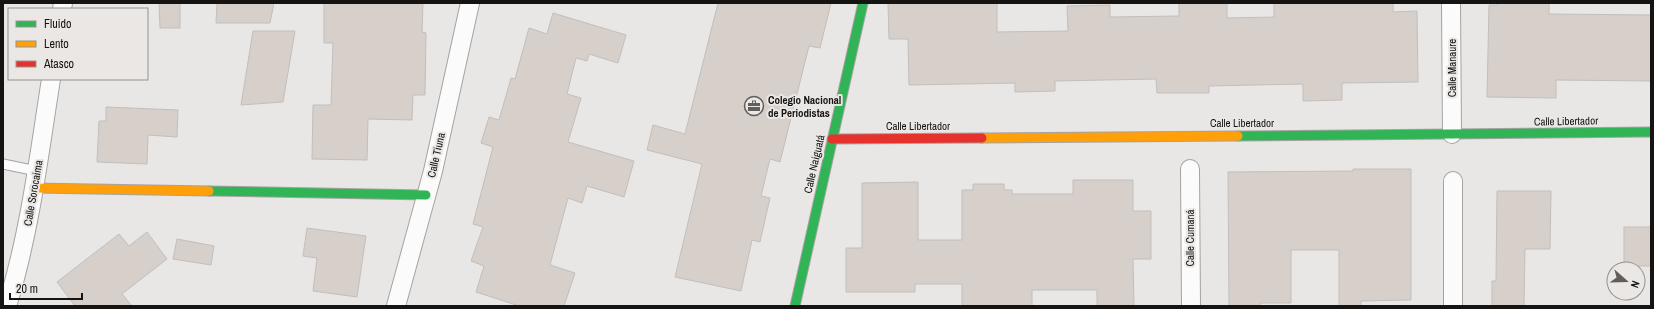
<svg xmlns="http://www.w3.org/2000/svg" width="1654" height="309" font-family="'Archivo Narrow',sans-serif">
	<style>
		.building { fill: #d6cfca; stroke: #c1bfbe }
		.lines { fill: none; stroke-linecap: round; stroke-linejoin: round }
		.lane-casing { stroke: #a5a3a2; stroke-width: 11 }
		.street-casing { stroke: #a5a3a2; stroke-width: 20 }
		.fast-casing { stroke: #a5a3a2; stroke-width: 11 }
		.slow-casing { stroke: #a5a3a2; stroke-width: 11 }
		.jam-casing { stroke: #a5a3a2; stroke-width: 11 }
		.lane { stroke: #fcfbfb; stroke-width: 9 }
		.street { stroke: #fcfbfb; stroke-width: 18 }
		.fast { stroke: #30b455; stroke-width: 9 }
		.slow { stroke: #ff9f0a; stroke-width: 9 }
		.jam { stroke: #e5322d; stroke-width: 9 }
		.labels { text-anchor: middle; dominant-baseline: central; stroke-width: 4; stroke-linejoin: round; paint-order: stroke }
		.street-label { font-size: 11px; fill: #151413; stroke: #eae7e5 }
		.poi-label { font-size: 11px; font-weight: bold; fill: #151413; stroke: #eae7e5; text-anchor: start }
	</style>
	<rect width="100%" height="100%" fill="#e9e7e6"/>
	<g class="building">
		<path d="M159,3H180V28H160Z"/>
		<path d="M217,3H274L270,23H216Z"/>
		<path d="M324,3H423L422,32L426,33L425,95H413L412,120L368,119L367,160L312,159L313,105H331L333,43H324Z"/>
		<path d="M718,3H831L820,48L809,46L780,162L770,159L761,196L770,198L760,242L752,240L741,291L675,277L702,164L647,150L653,125L685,134Z"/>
		<path d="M888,3H997V32L1068,31L1067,6L1110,5V17L1179,16V3H1227V18L1274,17V3H1393V12L1417,11L1418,82L1342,83V100L1303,101V84L1209,86V93H1157L1156,79L1055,81V91L1015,92V83L909,85L908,39H889Z"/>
		<path d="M1497,3H1549V14L1651,15V81L1556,80V98L1487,97L1489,5H1497Z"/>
		<path d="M553,13L626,35L618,63L589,54L587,61L576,58L567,94L581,98L568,142L634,161L624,197L587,186L582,203L568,198L550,265L575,273L564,306H519L476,292L484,266L471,261L483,227L473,224L493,147L481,143L489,117L499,120L511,78L515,79L529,28L547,34Z"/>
		<path d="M253,31H295L283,102L241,105Z"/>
		<path d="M106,107L178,110L177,137L148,135L147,164L97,162L99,121H106Z"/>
		<path d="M1353,169H1411V300L1361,301V306H1339V250H1291V303H1260V306H1229L1228,172L1353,171Z"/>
		<path d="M1073,180H1133V211H1151V259H1133L1134,306H1097V290H1032V306H962V284H915V292H846V248H862V183L918,182V240H962V190H973V184H1004V190H1012V194H1073Z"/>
		<path d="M1497,191H1551L1550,249H1525L1524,306H1492V281H1496Z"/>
		<rect x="1624" y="227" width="27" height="39"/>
		<path d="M307,228L366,236L357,297L313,291L317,258L303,256Z"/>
		<path d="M147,232L167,259L122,294L132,306H75L57,282L119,234L129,246Z"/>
		<path d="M177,239L214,246L211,265L173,259Z"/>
	</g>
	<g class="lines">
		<g class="lane-casing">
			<path id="lane" d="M3,164L37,171"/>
		</g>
		<g class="street-casing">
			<g id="street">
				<path d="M1451,3L1452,134"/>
				<path d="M62,9L63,3"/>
				<path d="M1190,169L1191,306"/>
				<path d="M1453,181V306"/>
				<path d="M7,306C30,232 39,155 51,79"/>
				<path d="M396,306L433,171L470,3"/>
			</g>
		</g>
		<g class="fast-casing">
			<g id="fast">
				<path d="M1238,136L1651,132"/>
				<path d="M209,191L426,195"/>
				<path d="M795,306L863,3"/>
			</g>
		</g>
		<g class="slow-casing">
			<g id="slow">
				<path d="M982,138L1238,136"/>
				<path d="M34,188L209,191"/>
			</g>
		</g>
		<g class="jam-casing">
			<path id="jam" d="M832,139L982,138"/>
		</g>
		<use href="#lane" class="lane"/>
		<use href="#street" class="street"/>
		<use href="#fast" class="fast"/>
		<use href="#slow" class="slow"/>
		<use href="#jam" class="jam"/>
	</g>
	<defs>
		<g id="office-ring" transform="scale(1)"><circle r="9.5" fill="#eae7e5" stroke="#5f5e5d" stroke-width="1.5"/><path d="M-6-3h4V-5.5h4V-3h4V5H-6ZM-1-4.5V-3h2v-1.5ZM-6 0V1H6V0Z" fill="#5f5e5d"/></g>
	</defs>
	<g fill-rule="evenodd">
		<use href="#office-ring" x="754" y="106"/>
	</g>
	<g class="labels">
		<g class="street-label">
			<text transform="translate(1452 68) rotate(-90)">Calle Manaure</text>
			<text transform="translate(1566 121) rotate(-1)">Calle Libertador</text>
			<text x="1242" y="123">Calle Libertador</text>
			<text x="918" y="126">Calle Libertador</text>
			<text transform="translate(436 155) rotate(-77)">Calle Tiuna</text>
			<text transform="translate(814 164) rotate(-77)">Calle Naiguatá</text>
			<text transform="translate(33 193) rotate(-80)">Calle Sorocaima</text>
			<text transform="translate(1190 238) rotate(-90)">Calle Cumaná</text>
		</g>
		<g class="poi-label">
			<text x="768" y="100">Colegio Nacional<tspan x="768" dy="13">de Periodistas</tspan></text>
		</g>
	</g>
	<rect width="1654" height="309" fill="none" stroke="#151413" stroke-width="8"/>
	<rect x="8" y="8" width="140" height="72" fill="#eae7e5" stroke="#959391"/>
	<rect x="16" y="21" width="20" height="6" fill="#30b455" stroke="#959391"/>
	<text x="44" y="28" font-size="12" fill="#151413">Fluido</text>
	<rect x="16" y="41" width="20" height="6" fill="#ff9f0a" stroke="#959391"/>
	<text x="44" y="48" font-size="12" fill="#151413">Lento</text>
	<rect x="16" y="61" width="20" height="6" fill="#e5322d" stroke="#959391"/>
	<text x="44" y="68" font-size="12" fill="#151413">Atasco</text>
	<g transform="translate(1626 281) rotate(110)"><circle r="19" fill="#eae7e5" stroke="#959391"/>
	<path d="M0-3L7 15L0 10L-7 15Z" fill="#5f5e5d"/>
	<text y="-6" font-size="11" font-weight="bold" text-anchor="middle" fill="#151413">N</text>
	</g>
	<path d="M10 293v6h72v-6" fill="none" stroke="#151413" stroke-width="2"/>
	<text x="16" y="293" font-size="12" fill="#151413" stroke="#eae7e5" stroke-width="3" paint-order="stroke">20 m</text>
</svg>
